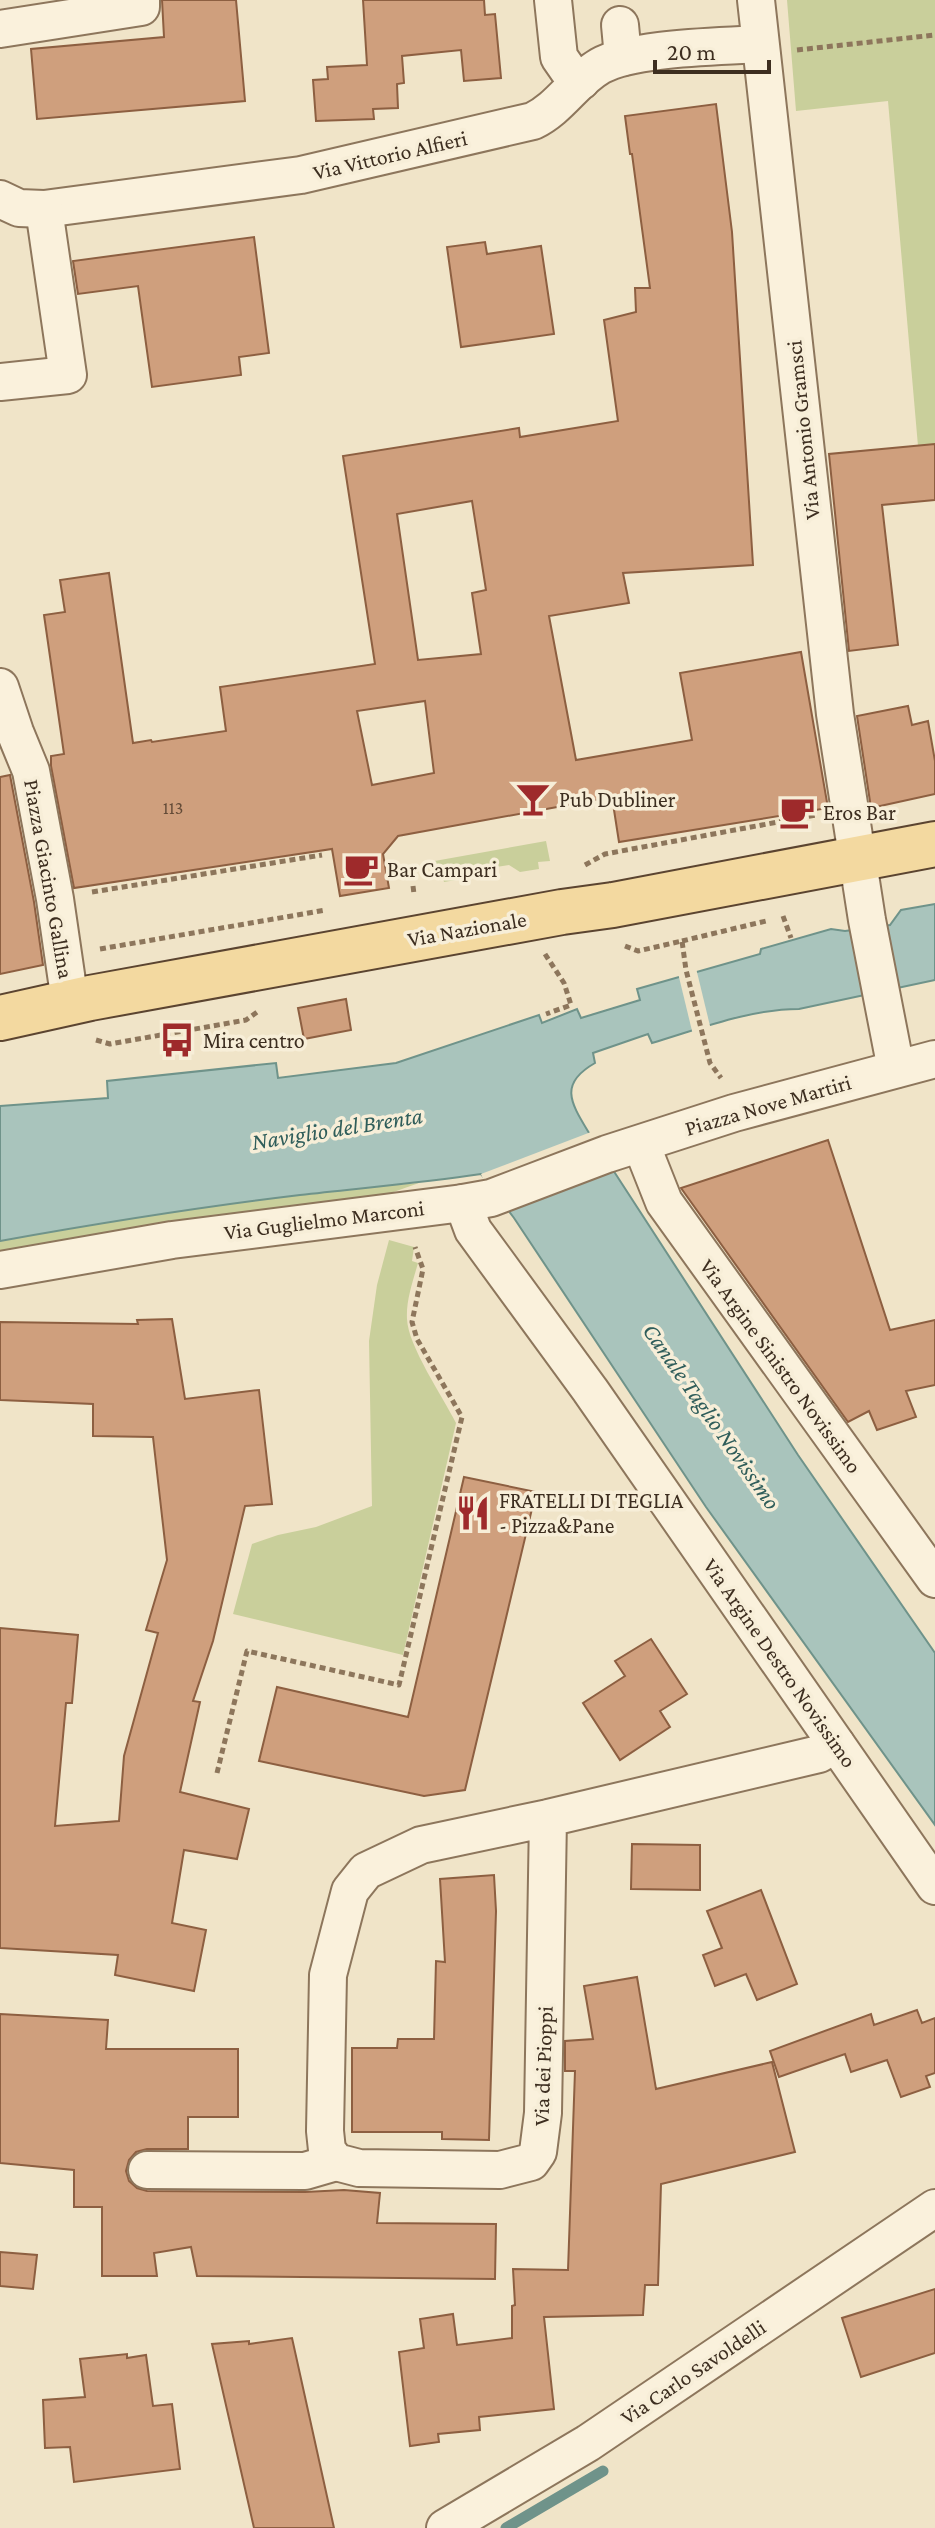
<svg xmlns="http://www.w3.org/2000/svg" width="935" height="2528" font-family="'Crimson Pro',serif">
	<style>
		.green { fill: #c9cf9b }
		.water { fill: #a9c4bc; stroke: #6f938a; stroke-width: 2 }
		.pier { fill: #f0e4c8 }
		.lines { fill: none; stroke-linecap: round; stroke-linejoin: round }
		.stream { stroke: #6f938a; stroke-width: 11 }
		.building { fill: #cf9f7d; stroke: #8d5f41; stroke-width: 2; fill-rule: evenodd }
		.minor-casing { stroke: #8d765c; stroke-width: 40 }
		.major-casing { stroke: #5b4430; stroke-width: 48 }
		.path { stroke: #8d765c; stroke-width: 5; stroke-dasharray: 6 4; stroke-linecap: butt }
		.minor { stroke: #faf1dc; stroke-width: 36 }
		.major { stroke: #f3d9a0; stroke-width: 44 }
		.labels { text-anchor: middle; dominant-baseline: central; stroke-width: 7; stroke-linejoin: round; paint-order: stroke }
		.number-label { font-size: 18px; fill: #624a37 }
		.street-label { font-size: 22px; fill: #3d2e20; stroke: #f7eed8 }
		.poi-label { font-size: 22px; fill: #3d2e20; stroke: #f7eed8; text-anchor: start }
		.water-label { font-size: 24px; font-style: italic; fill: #2f5d5a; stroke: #f7eed8 }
	</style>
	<rect width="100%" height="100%" fill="#f0e4c8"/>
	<g class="green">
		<path d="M787,0H935V444L918,446L888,101L796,111Z"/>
		<path d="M546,841L550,861L538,862L539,869L520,872L509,865L471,871L462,879L444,882L443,878L432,879L429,862Z"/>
		<path d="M419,1183L385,1195L0,1256V1241C139,1216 279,1194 419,1183Z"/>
		<path d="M389,1240L414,1247L412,1261L418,1263C413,1281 406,1300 407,1319C408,1346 443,1397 456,1423L403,1655L233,1614L252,1544L278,1535L316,1527L372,1506L369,1341L377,1285Z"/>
	</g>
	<path class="water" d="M935,904V980L799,1009C750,1009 699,1029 652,1043L648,1034L593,1053L595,1063C558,1084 571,1103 589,1133L798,1455L935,1653V1825L706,1507L514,1218L481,1174C421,1183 361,1188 300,1195C200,1207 100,1223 0,1241V1106L108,1098L107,1081L276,1063L278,1078L396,1063L539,1015L542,1023L577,1009L581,1018L640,1000L637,989L760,954L761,949L831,929L845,931L890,925L901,910Z"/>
	<g class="pier">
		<path d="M696,968L711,1030L693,1035L678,973Z"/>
		<path d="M591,1132L618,1169L505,1213L487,1189L481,1174Z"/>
	</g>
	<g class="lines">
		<path class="stream" d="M506,2528L603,2471"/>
	</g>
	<g class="building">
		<path d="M162,0H236L245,101L37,119L31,49L164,37Z"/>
		<path d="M363,0H484L485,15L495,14L501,78L464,81L461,50L402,56L404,83L397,84L398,108L373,109L374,119L316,121L313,80L328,79L327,67L367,65Z"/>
		<path d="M716,104L732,232L753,565L623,573L629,603L549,616L576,760L692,740L680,673L801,652L828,808L619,842L612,797L398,836L383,854L389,888L340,896L332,849L74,888L51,766V756L64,754L44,615L65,612L60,580L109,573L133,743L151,740L152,742L226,731L220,687L375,664L343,456L519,428L520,437L618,421L604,320L636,312L635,288H650L632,154H630L625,116ZM472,501L486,590L472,593L481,654L418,660L397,514ZM425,701L434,773L372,785L357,711Z"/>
		<path d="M254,237L269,353L239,357L241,375L152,387L138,286L78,294L73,261Z"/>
		<path d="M485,242L487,254L541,246L554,334L461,347L447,247Z"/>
		<path d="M935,444V500L882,505L898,645L849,651L829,454Z"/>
		<path d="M908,706L912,725L928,721L935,761V794L871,808L857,716Z"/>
		<path d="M10,775L34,902L43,965L0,974V777Z"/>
		<path d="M346,999L351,1030L304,1039L298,1008Z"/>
		<path d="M828,1140L890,1330L935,1320V1385L906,1391L916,1417L877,1430L869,1411L848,1422L681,1188Z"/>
		<path d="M172,1319L185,1399L259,1390L272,1504L245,1506L213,1641L193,1701L200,1702L180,1792L249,1809L237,1859L184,1850L172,1923L206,1930L194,1991L115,1975L118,1955L0,1948V1628L78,1635L72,1703H66L55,1826L119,1821L124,1756L158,1633L146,1630L167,1560L153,1437L93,1436V1404L0,1400V1322L138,1324L137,1320Z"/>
		<path d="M464,1477L536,1492L465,1790L424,1796L259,1761L277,1687L408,1717Z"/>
		<path d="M651,1639L687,1694L660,1711L670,1727L620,1760L583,1703L625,1676L615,1661Z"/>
		<path d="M632,1844L700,1845V1890L631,1889Z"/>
		<path d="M494,1875L496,1911L489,2140L442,2139V2132H352V2048H397L398,2039H434L436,1961L445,1962L440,1879Z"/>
		<path d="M761,1890L797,1984L757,2000L746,1974L715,1986L703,1955L722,1948L707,1911Z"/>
		<path d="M637,1977L656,2089L772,2062L795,2152L661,2184L658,2285H645L643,2315L544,2317L554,2409L479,2417L480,2430L438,2434L439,2442L410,2446L399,2352L424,2348L420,2319L453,2314L457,2345L512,2338V2306L515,2305L513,2269L568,2270L575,2071H565V2041L593,2039L584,1986Z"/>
		<path d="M917,2010L922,2023L935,2018V2073L926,2076L930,2087L901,2097L887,2060L851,2072L845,2054L779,2077L770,2051L871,2014L874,2025Z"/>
		<path d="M0,2014L108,2020L106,2049H238V2117H188V2149H147L136,2152L129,2160L126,2171L129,2181L137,2188L147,2191L305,2192L344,2190L380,2193L377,2223L496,2224L495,2279L197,2276L191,2247L154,2253L157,2276H102V2207H74V2170L0,2163Z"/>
		<path d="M0,2252L37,2255L33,2289L0,2286Z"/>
		<path d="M935,2289V2353L861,2377L842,2318Z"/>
		<path d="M292,2338L334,2528H254L212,2344L249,2341V2344Z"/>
		<path d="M127,2354V2358L146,2355L153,2406L172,2404L180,2469L74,2482L70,2447L45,2448L43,2400L85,2397L80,2359Z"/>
	</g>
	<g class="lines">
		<g class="minor-casing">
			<g id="minor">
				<path d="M553,0L559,57L568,70L581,81"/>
				<path d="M756,0L835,714L867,920L896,1069"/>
				<path d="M620,25L623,57"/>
				<path d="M0,29L141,7V0"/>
				<path d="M0,199L19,208L44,209L301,175L533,121C560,108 574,81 600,66C634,47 719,47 760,44"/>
				<path d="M0,382L68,375L44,209"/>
				<path d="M0,687L15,732L31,771L55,899L70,1002"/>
				<path d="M641,1144L664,1202L935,1579"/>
				<path d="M463,1203L473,1230L590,1390L935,1886"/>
				<path d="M0,1270L172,1240L463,1203L491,1198L607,1154L734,1113L935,1059"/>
				<path d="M548,1818L543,2113L538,2152L531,2162L500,2170L359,2168L336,2162L327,2150L325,2131L328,1975L350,1891L366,1871L421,1845L548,1818L819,1754L836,1744"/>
				<path d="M147,2170L305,2171L336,2162"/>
				<path d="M445,2528L588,2443L935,2208"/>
			</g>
		</g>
		<g class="major-casing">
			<path id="major" d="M0,1018L90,998L562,912L613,905L935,844"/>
		</g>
		<g class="path">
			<path d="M797,50L935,35"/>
			<path d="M585,865L605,854L816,815"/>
			<path d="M413,886L414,894"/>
			<path d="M92,892L322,855"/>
			<path d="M783,916L791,938"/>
			<path d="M682,941L766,921"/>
			<path d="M625,946L638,951L682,941L686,970L710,1063L721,1078"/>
			<path d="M100,949L326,910"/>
			<path d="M545,954L564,983L571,1005L546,1014"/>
			<path d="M96,1040L110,1044L246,1020L260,1010"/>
			<path d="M217,1773L247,1651L399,1685L462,1417L417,1339L412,1322L423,1269L415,1247"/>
		</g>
		<use href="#minor" class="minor"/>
		<use href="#major" class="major"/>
	</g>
	<defs>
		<g id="bar-bare" transform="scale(2.76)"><path d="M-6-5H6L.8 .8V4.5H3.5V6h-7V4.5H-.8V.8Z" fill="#9e2a2b" stroke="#f7eed8" stroke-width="2.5" paint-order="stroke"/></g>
		<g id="cafe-bare" transform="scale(2.76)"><path d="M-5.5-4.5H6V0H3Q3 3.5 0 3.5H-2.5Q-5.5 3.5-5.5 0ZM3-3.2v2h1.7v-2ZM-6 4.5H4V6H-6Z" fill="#9e2a2b" stroke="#f7eed8" stroke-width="2.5" paint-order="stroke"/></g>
		<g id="bus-bare" transform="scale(2.76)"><path d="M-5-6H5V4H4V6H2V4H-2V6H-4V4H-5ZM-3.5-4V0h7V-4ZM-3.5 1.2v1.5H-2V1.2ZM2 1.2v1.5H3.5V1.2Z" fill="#9e2a2b" stroke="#f7eed8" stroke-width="2.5" paint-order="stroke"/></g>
		<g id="restaurant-bare" transform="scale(2.76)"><path d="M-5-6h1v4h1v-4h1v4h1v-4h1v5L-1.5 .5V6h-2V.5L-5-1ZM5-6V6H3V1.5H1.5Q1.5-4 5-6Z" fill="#9e2a2b" stroke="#f7eed8" stroke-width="2.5" paint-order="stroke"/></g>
	</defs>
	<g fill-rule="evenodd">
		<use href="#bar-bare" x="533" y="799"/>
		<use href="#cafe-bare" x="797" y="812"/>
		<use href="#cafe-bare" x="361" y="869"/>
		<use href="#bus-bare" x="177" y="1040"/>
		<use href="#restaurant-bare" x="473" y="1513"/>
	</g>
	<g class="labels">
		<g class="number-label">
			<text x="173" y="808">113</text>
		</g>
		<g class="street-label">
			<text transform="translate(390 155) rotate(-13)">Via Vittorio Alfieri</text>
			<text transform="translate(803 430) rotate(-96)">Via Antonio Gramsci</text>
			<text transform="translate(49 879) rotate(80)">Piazza Giacinto Gallina</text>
			<text transform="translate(467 929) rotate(-10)">Via Nazionale</text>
			<text transform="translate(768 1105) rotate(-16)">Piazza Nove Martiri</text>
			<text transform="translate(324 1220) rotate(-7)">Via Guglielmo Marconi</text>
			<text transform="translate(781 1366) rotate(54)">Via Argine Sinistro Novissimo</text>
			<text transform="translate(780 1663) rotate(55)">Via Argine Destro Novissimo</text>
			<text transform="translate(543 2066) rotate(-88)">Via dei Pioppi</text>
			<text transform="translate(693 2372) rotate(-34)">Via Carlo Savoldelli</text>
		</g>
		<g class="poi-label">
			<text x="559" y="799">Pub Dubliner</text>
			<text x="823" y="812">Eros Bar</text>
			<text x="387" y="869">Bar Campari</text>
			<text x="203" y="1040">Mira centro</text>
			<text x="499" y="1500">FRATELLI DI TEGLIA<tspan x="499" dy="25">- Pizza&amp;Pane</tspan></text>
		</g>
		<g class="water-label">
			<text transform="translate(337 1128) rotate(-9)">Naviglio del Brenta</text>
			<text transform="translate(712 1416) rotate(55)">Canale Taglio Novissimo</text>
		</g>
	</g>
	<path d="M655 60v12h114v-12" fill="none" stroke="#3d2e20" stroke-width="4"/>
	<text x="667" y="60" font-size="24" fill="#3d2e20" stroke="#f7eed8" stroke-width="6" paint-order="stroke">20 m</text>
</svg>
